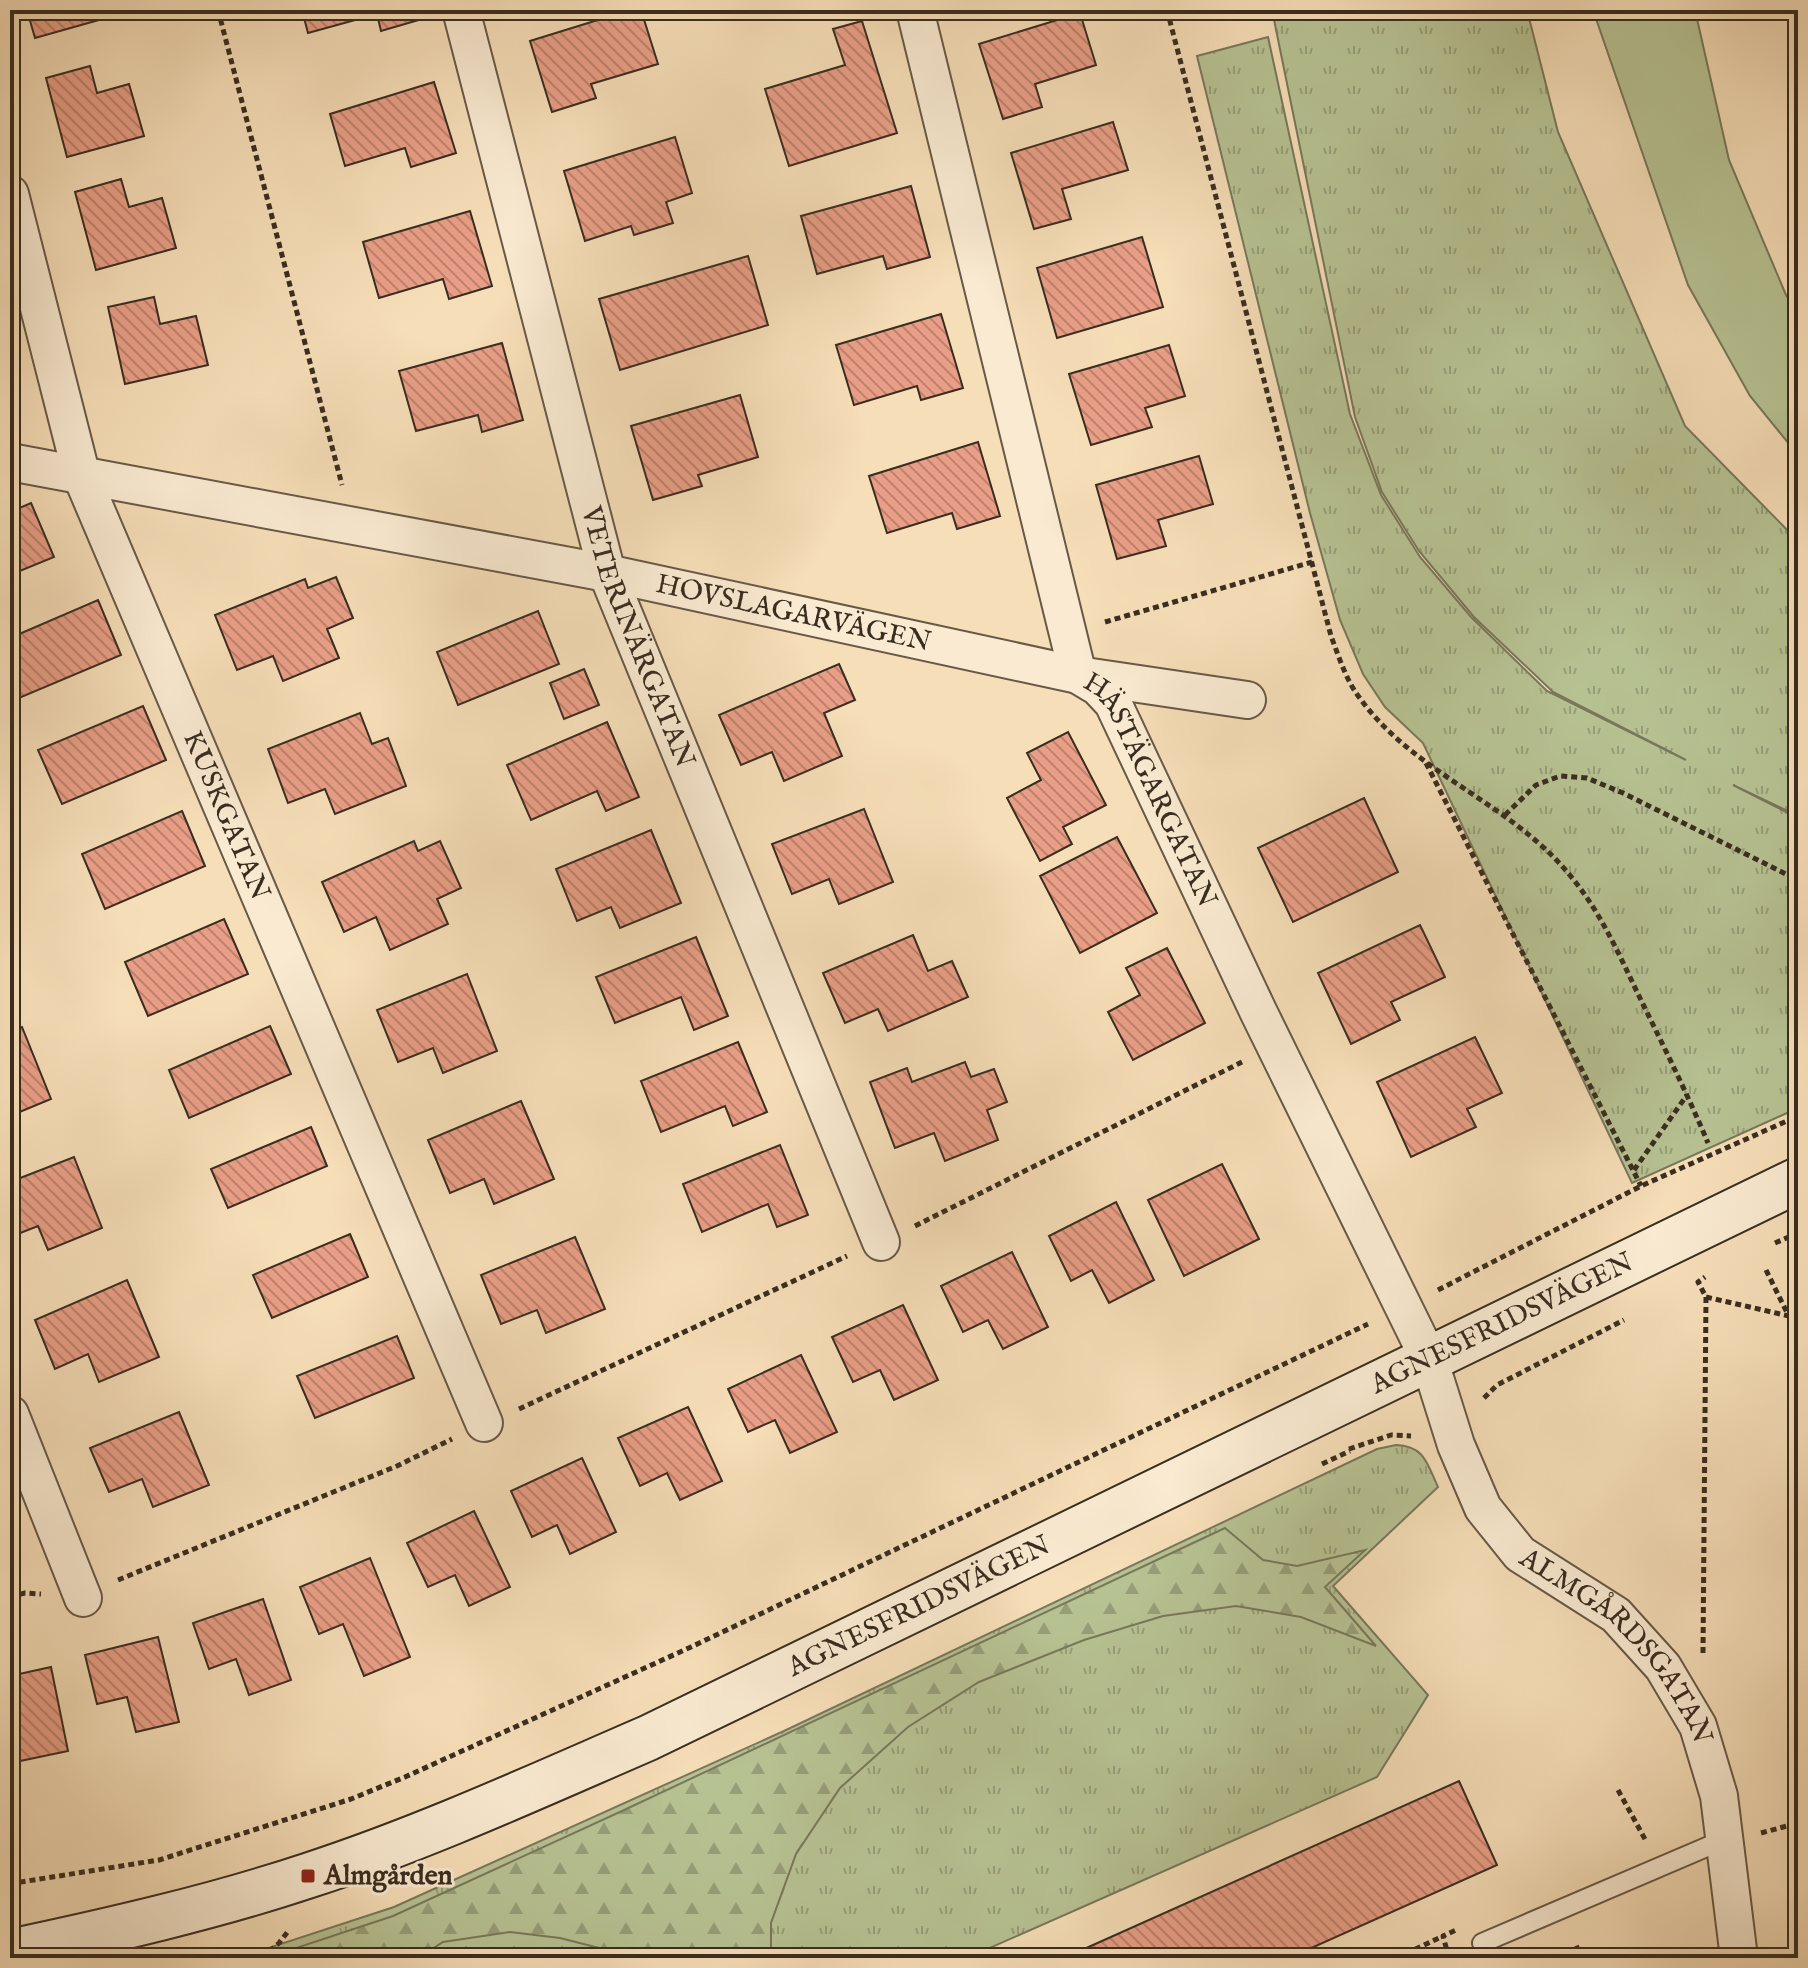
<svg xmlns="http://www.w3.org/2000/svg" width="1808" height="1968" font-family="'IM FELL English',serif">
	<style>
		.grass { fill: url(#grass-tufts); stroke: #78785a; stroke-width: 2 }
		.forest { fill: url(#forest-firs); stroke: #78785a; stroke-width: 2 }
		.pitch { fill: #b7c293; stroke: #78785a; stroke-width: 2 }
		.building { fill: url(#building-back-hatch); stroke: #392d20; stroke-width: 2 }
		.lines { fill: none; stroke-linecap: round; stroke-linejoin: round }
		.service-casing { stroke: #685946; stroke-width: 22 }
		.minor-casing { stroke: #685946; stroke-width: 40 }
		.secondary-casing { stroke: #392d20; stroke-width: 48 }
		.path { stroke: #392d20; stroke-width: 5; stroke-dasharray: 6 4; stroke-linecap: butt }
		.service { stroke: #f9ead1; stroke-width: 18 }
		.minor { stroke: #f9ead1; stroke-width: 36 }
		.secondary { stroke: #f9ead1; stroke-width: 44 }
		.poi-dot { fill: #8f2418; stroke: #f9ead1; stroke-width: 3 }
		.labels { text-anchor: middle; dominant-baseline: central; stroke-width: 6; stroke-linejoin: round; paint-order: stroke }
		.street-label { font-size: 28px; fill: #392d20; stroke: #f9ead1 }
		.poi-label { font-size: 28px; font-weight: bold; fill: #392d20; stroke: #f9ead1; text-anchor: start }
	</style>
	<defs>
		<pattern id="grass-tufts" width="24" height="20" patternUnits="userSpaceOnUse" patternTransform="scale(2)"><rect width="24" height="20" fill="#b7c293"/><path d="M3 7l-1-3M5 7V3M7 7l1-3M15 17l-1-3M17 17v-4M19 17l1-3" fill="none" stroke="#969e78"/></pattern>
		<pattern id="forest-firs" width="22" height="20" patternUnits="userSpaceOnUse" patternTransform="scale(2)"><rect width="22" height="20" fill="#b7c293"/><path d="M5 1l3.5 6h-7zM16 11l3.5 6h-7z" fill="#969e78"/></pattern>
		<pattern id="building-back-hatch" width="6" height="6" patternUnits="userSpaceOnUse" patternTransform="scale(2)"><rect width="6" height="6" fill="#e99f87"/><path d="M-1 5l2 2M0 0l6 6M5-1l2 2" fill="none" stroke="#be826e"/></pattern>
	</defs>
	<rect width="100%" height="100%" fill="#f6deb8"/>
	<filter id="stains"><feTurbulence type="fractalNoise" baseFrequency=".0025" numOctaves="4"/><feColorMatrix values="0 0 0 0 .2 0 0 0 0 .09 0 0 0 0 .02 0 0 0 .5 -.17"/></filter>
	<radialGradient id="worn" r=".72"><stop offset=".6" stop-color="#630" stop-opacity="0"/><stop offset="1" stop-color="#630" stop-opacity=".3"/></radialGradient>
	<g class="grass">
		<path d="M1272,10H1527L1558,132L1685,426L1798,541V816L1733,785L1798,818V1108L1632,1183L1423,743L1385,707L1363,674L1340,620L1310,513L1197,56L1268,37L1350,414L1381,495L1420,557L1471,617L1547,691L1686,760L1553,692L1474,617L1419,551L1382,492L1355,417Z"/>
		<path d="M1396,1445C1425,1446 1427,1464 1438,1487L1333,1586L1428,1695L1377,1777L967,1958H238L394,1907L784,1731L1377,1449Z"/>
	</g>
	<path class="forest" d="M1225,1528L1263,1560L1297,1566L1365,1550L1325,1587L1376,1646L1301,1617L1236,1606L1163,1616L1084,1640L979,1682L908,1727L840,1788L796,1854L771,1923V1958H623L611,1951L560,1938L510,1932L443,1942L418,1958H285L293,1949L393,1916L622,1811Z"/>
	<path class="pitch" d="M1593,10H1695L1729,160L1786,295L1798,315V455L1750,396L1688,285Z"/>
	<g class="building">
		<path d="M27,10H111L113,16L35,38Z"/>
		<path d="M302,10H420L422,19L381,31L377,14L308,33Z"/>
		<path d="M630,10H641L658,64L591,84L596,98L552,112L530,41Z"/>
		<path d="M1080,13L1096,65L1035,84L1042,107L1003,119L979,44Z"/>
		<path d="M862,21L897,133L789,166L765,89L845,65L833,29Z"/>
		<path d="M90,66L97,93L129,84L144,136L67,157L46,78Z"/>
		<path d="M434,82L456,153L411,167L405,148L345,166L330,114Z"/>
		<path d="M1113,122L1128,170L1062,189L1071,219L1034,229L1011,153Z"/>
		<path d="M675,137L692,193L666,202L673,223L634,235L631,226L585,241L564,171Z"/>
		<path d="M121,179L129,207L162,198L176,248L96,270L75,192Z"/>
		<path d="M911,186L930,257L887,269L883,256L817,274L801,216Z"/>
		<path d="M470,211L492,286L449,299L443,279L379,298L363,242Z"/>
		<path d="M1142,237L1163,307L1057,338L1037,268Z"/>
		<path d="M748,256L768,325L620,370L599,299Z"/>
		<path d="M154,297L160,324L196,316L208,365L125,384L108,307Z"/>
		<path d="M941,314L963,388L921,400L917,386L854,405L836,345Z"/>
		<path d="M502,343L523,420L482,432L478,415L416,431L399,371Z"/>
		<path d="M1169,345L1185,396L1145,408L1152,427L1091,445L1069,374Z"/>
		<path d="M740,395L758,457L698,475L702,486L653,500L631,426Z"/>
		<path d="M978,442L1000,516L957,529L952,513L887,533L869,476Z"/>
		<path d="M1199,456L1213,504L1158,520L1166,546L1117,559L1096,485Z"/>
		<path d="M31,503L54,557L10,575V512Z"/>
		<path d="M336,577L353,618L327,629L339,658L283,681L273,656L237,670L215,615L305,579L308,588Z"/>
		<path d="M98,600L121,655L19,698L10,677V638Z"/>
		<path d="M538,611L559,664L458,705L437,652Z"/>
		<path d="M839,664L855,700L824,713L842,756L784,781L772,752L741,765L719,715Z"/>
		<path d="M584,669L599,705L564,719L550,683Z"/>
		<path d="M143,706L166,760L62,804L38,750Z"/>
		<path d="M360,713L372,744L388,738L406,786L335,814L325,789L288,803L268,749Z"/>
		<path d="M607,722L639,797L606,811L597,791L531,820L507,765Z"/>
		<path d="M1068,732L1106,805L1063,827L1072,844L1040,861L1007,798L1041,780L1027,753Z"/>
		<path d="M1364,798L1398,872L1293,922L1258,848Z"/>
		<path d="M864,809L893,882L839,904L829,879L792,894L772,844Z"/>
		<path d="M182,811L205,866L105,909L82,854Z"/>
		<path d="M651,830L681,903L620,928L611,907L577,921L556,869Z"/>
		<path d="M1117,837L1157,913L1080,953L1040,876Z"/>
		<path d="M414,841L418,851L440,841L461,888L437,899L448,924L390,950L376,917L344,932L322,882Z"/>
		<path d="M224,919L248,974L148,1016L125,962Z"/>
		<path d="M1420,925L1445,977L1391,1002L1400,1020L1351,1044L1318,973Z"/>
		<path d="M913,935L928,971L952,961L968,997L888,1031L878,1009L845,1023L823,973Z"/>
		<path d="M696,937L728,1016L694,1030L681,997L615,1023L596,977Z"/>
		<path d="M1167,948L1205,1023L1133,1060L1108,1012L1140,995L1126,968Z"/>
		<path d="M467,974L497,1051L443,1073L433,1048L398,1062L377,1010Z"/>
		<path d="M270,1026L291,1074L189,1118L169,1070Z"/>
		<path d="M22,1027L51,1099L10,1116V1032Z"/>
		<path d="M1475,1037L1502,1093L1467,1109L1476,1127L1411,1157L1377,1082Z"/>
		<path d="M738,1042L767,1112L733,1126L725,1106L661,1132L641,1081Z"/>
		<path d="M965,1062L971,1077L994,1069L1007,1102L987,1110L998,1140L945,1161L934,1133L895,1148L870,1082L907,1068L912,1082Z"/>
		<path d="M521,1101L554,1179L494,1204L484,1179L450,1193L428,1140Z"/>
		<path d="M311,1127L327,1166L228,1208L211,1169Z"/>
		<path d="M780,1145L808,1215L777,1227L768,1204L702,1232L683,1184Z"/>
		<path d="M74,1157L102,1228L48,1250L38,1226L10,1237V1182Z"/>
		<path d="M1222,1164L1259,1239L1184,1276L1148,1200Z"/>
		<path d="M1116,1202L1154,1280L1109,1303L1092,1270L1071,1281L1049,1236Z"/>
		<path d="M350,1234L368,1277L272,1318L253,1275Z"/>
		<path d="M575,1237L605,1309L546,1333L537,1310L501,1324L481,1275Z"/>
		<path d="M1012,1252L1048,1327L1003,1349L988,1320L963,1332L941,1286Z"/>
		<path d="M127,1280L159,1357L99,1382L88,1354L55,1369L35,1320Z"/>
		<path d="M903,1305L938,1380L894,1400L880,1370L853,1382L832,1337Z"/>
		<path d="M397,1336L414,1378L315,1418L297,1376Z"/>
		<path d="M801,1355L837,1432L790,1453L775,1420L748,1432L728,1389Z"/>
		<path d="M688,1407L722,1481L680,1500L667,1473L640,1486L618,1438Z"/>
		<path d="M179,1412L209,1485L153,1507L142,1479L109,1492L90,1448Z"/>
		<path d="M582,1458L616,1532L570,1554L557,1525L532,1537L511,1491Z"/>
		<path d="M474,1511L510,1587L469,1606L455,1575L428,1587L407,1543Z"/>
		<path d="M370,1558L410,1657L364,1676L343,1624L319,1634L300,1587Z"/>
		<path d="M263,1599L291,1680L249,1695L236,1659L209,1669L193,1623Z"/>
		<path d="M158,1637L179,1722L136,1732L127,1697L97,1704L85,1655Z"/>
		<path d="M51,1667L68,1751L20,1761L13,1725L10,1726V1676Z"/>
		<path d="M1459,1781L1497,1865L1289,1958H1064Z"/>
		<path d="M1578,1946L1583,1958H1551Z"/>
	</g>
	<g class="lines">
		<g class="service-casing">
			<path id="service" d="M1482,1943L1723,1840"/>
		</g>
		<g class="minor-casing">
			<g id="minor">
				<path id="s1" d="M461,10L607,573L881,1242"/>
				<path id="s2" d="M915,10L1078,675L1098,687L1113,703L1258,1011L1429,1359L1456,1445L1483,1508L1520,1554L1616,1615L1663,1667L1698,1726L1719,1796L1739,1958"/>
				<path id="s3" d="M10,194L82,477L484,1423"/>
				<path id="s4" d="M10,462L607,573L1078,675L1247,700"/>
				<path d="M10,1414L83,1598"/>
			</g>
		</g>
		<g class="secondary-casing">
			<g id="secondary">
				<path id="s5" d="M10,1952C109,1931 214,1907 310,1875C426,1837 537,1786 648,1738L1798,1180"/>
			</g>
		</g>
		<g class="path">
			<path d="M218,10L342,485"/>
			<path d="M1167,10L1331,636C1339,657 1346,680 1359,697C1413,773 1509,802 1568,873C1599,909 1618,952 1638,994C1662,1043 1687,1093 1708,1143"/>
			<path d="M1105,622L1312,562"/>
			<path d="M1426,763L1641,1186"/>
			<path d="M1505,815L1536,785L1560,776L1587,778L1623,793L1798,880"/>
			<path d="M1634,1170L1687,1095"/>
			<path d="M915,1226L1242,1062"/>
			<path d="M1775,1243L1798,1233"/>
			<path d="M1766,1270L1798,1335"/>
			<path d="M1438,1290L1641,1186L1798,1116"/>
			<path d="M1706,1297L1789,1316"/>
			<path d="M1484,1398L1497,1385L1624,1320"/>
			<path d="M519,1409L847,1256"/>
			<path d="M1349,1449L1391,1435L1411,1436"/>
			<path d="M1322,1464L1350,1451"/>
			<path d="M118,1580L397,1466L452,1439"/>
			<path d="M10,1597L25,1593L41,1594"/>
			<path d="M1703,1653L1706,1297L1698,1282L1705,1277"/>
			<path d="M1618,1790L1646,1841"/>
			<path d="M1761,1833L1798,1823"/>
			<path d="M10,1879L21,1882L159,1860L351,1799L405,1777L691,1647L1368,1324"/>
			<path d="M262,1958L279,1943L289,1930"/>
			<path d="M1397,1958L1443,1936"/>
			<path d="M1449,1958L1443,1936L1456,1930"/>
		</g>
		<use href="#service" class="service"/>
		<use href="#minor" class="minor"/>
		<use href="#secondary" class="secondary"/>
	</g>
	<rect class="poi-dot" x="300" y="1868" width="16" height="16" rx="4"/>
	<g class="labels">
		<g class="street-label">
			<text stroke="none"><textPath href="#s4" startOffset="798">HOVSLAGARVÄGEN</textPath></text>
			<text stroke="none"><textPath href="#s1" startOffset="652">VETERINÄRGATAN</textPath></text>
			<text stroke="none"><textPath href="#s2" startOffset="824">HÄSTÄGARGATAN</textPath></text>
			<text stroke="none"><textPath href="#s3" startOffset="660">KUSKGATAN</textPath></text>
			<text stroke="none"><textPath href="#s5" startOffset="1624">AGNESFRIDSVÄGEN</textPath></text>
			<text stroke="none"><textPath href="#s5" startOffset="976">AGNESFRIDSVÄGEN</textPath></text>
			<text stroke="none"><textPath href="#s2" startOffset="1812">ALMGÅRDSGATAN</textPath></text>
		</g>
		<g class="poi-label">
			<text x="324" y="1876">Almgården</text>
		</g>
	</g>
	<rect width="1808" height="1968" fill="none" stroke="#f6deb8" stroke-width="40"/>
	<rect x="12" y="12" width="1784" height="1944" fill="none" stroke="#392d20" stroke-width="4"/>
	<rect x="20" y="20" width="1768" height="1928" fill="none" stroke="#392d20" stroke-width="2"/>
	<rect width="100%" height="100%" filter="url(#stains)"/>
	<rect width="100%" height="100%" fill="url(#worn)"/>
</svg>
